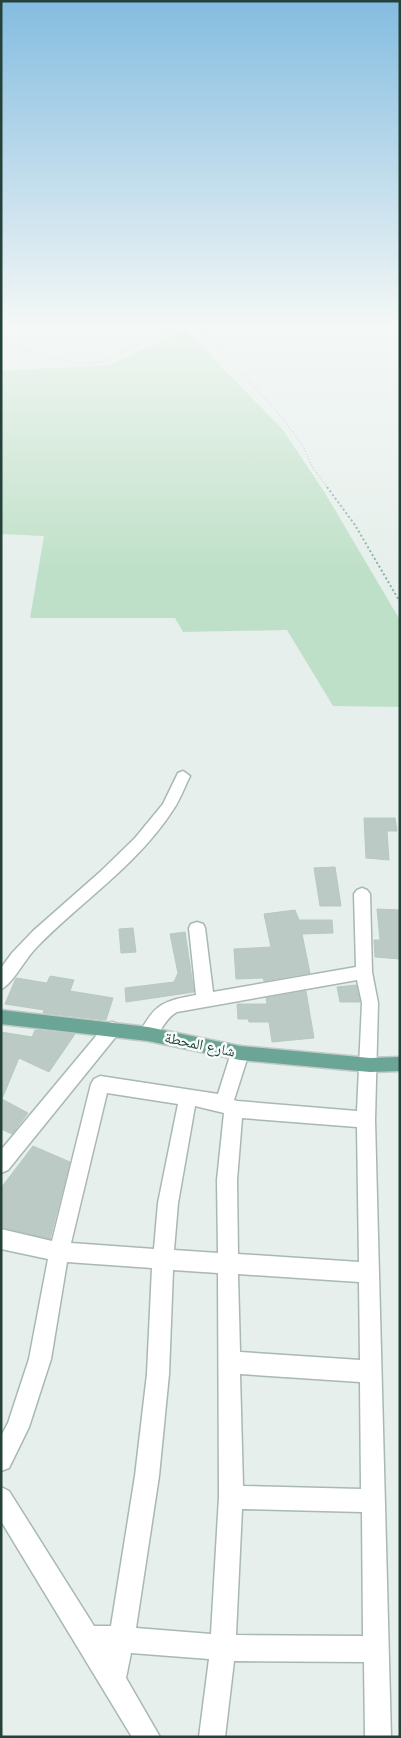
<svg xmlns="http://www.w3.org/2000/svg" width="401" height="1738" font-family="'PT Sans','Noto Naskh Arabic',sans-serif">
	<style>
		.green { fill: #bfe0c8 }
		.building { fill: #bbcac4; stroke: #b8c9c2 }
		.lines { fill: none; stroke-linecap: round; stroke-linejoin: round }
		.minor-casing { stroke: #a8b8b2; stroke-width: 3 }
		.major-casing { stroke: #c2cac8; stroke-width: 3 }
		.path-far1 { stroke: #86b3a5; stroke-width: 1; stroke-dasharray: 1 2; stroke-linecap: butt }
		.path { stroke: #86b3a5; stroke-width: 2; stroke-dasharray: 2 2.5; stroke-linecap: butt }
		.minor { fill: #fff; fill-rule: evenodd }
		.major { fill: #6aa596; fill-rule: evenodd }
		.labels { text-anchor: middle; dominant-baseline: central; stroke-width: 5; stroke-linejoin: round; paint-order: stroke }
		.street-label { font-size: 15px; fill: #24423a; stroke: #f7fbf9 }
	</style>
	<rect width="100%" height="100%" fill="#e6efeb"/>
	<path class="green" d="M185,329L283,430L325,493L400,620V707L333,706L287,630L183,632L175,618H30L44,536L1,534V371L110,365Z"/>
	<g class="building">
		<path d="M364,818H395L397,831H387L389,860L366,858Z"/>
		<path d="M335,867L341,906H320L314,868Z"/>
		<path d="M377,909L400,910V959L375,957L374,940H380Z"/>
		<path d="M295,910L299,920H332L333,933L302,934L310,973L264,981L263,978L236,979L234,949L271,947L264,914Z"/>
		<path d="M133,928L136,952L121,953L119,929Z"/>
		<path d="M185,932L194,992L126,1002L125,988L174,982L178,973L170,934Z"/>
		<path d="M50,976L74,980L70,991L113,998L106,1020L43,1013L44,1010L5,1004L16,978L47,983Z"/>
		<path d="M356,985L360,1002H340L337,987Z"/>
		<path d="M306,991L314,1038L272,1042L269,1022H249L248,1019H238L237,1004H267L266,998Z"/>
		<path d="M35,1030L75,1034L49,1072L19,1058L2,1099L28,1113L12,1134L1,1129V1032L32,1037Z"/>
		<path d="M33,1146L70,1162L50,1239L1,1227V1188Z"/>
	</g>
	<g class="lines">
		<g class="minor-casing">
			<g id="minor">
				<path d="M183,771L190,776C184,788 180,800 173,810C137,866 80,902 35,949C26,958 11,986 1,989V968L12,953L33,931L100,872L135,838L163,804L178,773Z"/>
				<path d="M362,888L367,890L370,894L372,972L378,1003L375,1120L391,1737H365L364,1662L234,1661L225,1737H199L209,1659L131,1653L126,1678L160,1737H132L1,1521V1487L9,1491L94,1626H111L135,1476L147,1374L152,1268L67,1262L51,1359L29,1427L9,1468L1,1471V1436L8,1423L29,1359L48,1259L1,1249V1229L52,1241L91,1084L94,1079L100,1076L218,1094L231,1053L234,1048L240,1046L246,1048L249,1053L234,1100L237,1101L357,1111L362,1003L357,980L177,1012C161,1020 159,1045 142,1039L139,1034C155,1003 164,1001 196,995L189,928L191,924L197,922L203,924L205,928L213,992L356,967L354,894L357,890ZM107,1093L178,1104L158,1203L154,1249L71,1243ZM195,1106L224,1113L217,1180L218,1253L174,1250L178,1203ZM242,1118L357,1127L359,1262L238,1254L237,1180ZM173,1270L218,1273L219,1497L211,1634L136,1628L159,1476L169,1374ZM238,1274L359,1282L360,1360L240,1352ZM240,1374L360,1382L361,1489L243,1486ZM242,1509L362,1512L363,1636L236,1635Z"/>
				<path d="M112,1022L118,1024L121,1029L118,1034L8,1170L1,1173V1150L106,1024Z"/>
			</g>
		</g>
		<g class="major-casing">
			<path id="major" d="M1,1010L148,1027L240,1046L370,1058L400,1057V1071L370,1072L240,1060L148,1041L1,1024Z"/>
		</g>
		<g class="path-far1">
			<path d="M193,327L211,341L280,415L303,446L313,468L328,488"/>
			<path d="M1,341L48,357L84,364L102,362L157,337L168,327"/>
		</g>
		<path class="path" d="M327,487L355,525L400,602"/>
		<use href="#minor" class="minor"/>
		<use href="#major" class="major"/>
	</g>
	<linearGradient id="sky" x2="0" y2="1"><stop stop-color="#84bce0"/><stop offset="0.57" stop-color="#f4f8f6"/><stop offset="1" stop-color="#f4f8f6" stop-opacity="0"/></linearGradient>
	<rect width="401" height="570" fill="url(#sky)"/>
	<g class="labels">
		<g class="street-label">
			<text transform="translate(200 1044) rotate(12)">شارع المحطة</text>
		</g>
	</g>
	<rect width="401" height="1738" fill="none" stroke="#24423a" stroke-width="5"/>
</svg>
